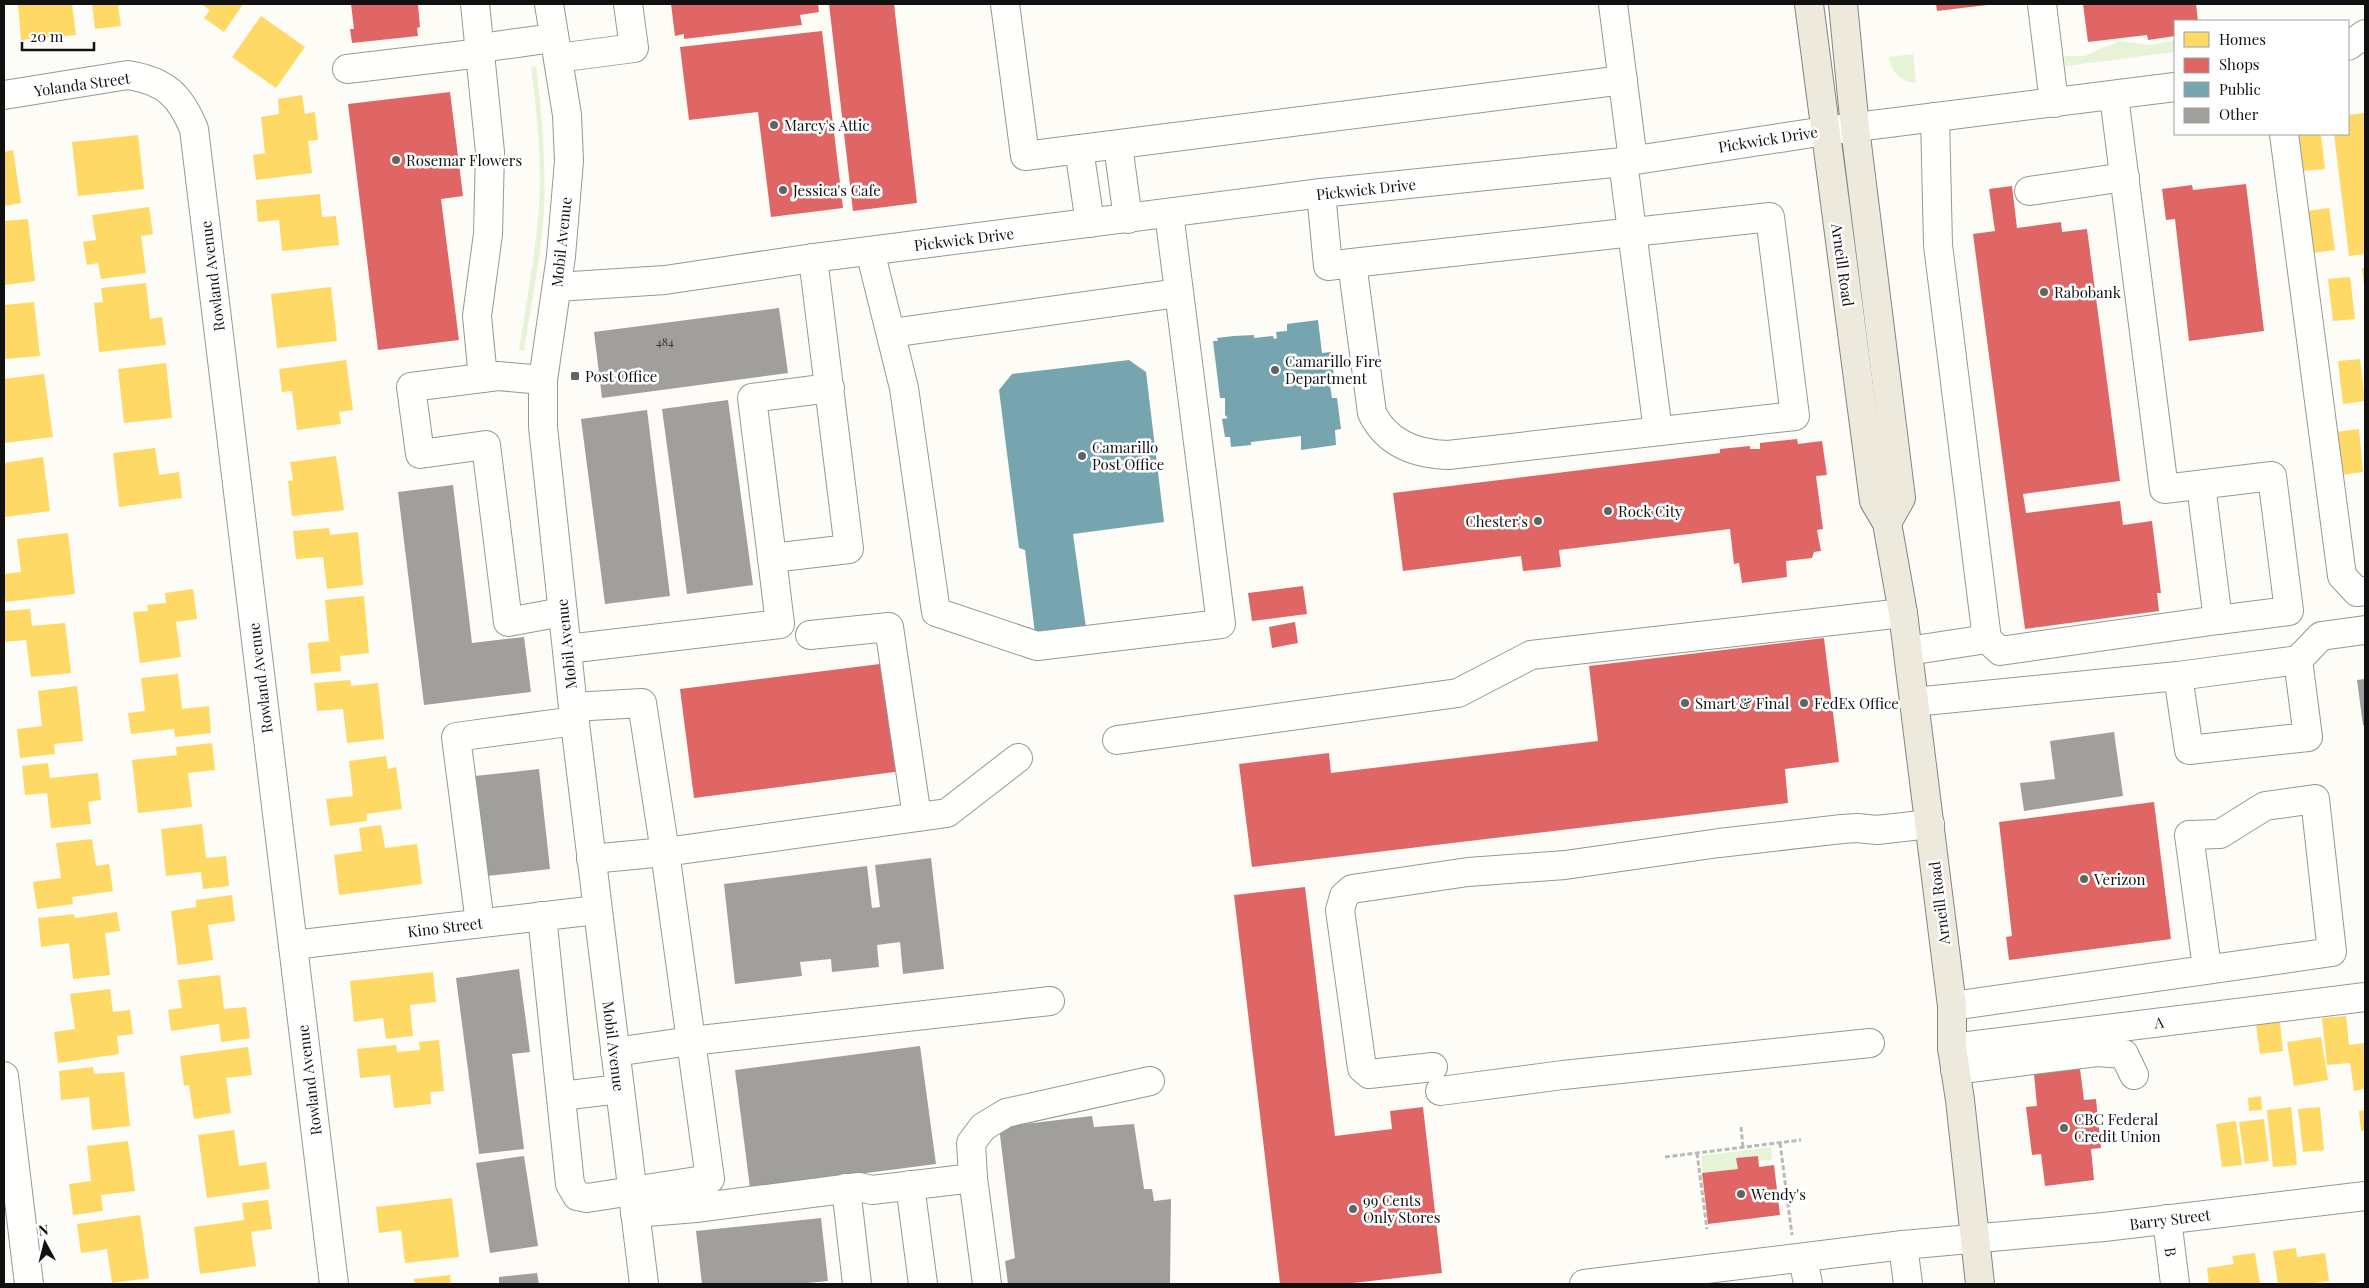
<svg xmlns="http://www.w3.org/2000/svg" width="2369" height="1288" font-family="'Playfair Display',serif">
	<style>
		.green { fill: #e7f3d7 }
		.homes { fill: #ffd966 }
		.shops { fill: #e06666 }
		.public { fill: #76a5af }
		.building { fill: #a19f9c }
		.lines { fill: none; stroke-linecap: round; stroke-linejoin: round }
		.minor-casing { stroke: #979795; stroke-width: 30 }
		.major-casing { stroke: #858482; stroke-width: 30 }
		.path { stroke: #b9b9b8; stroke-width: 3; stroke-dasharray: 5 2.5; stroke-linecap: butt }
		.minor { stroke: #fffffe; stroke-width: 28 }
		.major { stroke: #ede9dc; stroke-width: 28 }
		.poi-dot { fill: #646362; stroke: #fff; stroke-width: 2 }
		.labels { text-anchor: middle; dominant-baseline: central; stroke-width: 5; stroke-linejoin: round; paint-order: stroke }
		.number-label { font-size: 12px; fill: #353434 }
		.street-label { font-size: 15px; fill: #111; stroke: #fff }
		.poi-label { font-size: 15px; fill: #111; stroke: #fff; text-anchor: start }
	</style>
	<rect width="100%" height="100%" fill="#fdfcf7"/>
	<g class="green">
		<path d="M2175,40V52L2065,66L2064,56H2084L2120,41L2150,45Z"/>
		<path d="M1913,54L1916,83C1901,82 1891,72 1889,57Z"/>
		<path d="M536,66C542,115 546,162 544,211C541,258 531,304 524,351L519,350C526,303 535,256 539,209C542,161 537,114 531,67Z"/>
		<path d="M1771,1147L1772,1160L1758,1161L1757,1156L1737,1158L1738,1169L1703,1173L1701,1156Z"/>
	</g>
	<g class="homes">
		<path d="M18,4H72L76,35L21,40Z"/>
		<path d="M92,4H127L118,6L121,26L95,29Z"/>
		<path d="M201,4H243L224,32L204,18L210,10Z"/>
		<path d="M261,16L305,47L276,88L232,57Z"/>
		<path d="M302,95L305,114L315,112L318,140L308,141L312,173L256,180L253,155L265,153L261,117L279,114L278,99Z"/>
		<path d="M2365,113V254L2349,256L2334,134H2348V115Z"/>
		<path d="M2299,134H2321L2325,169L2303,171Z"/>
		<path d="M138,135L144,189L78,196L72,142Z"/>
		<path d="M13,150L21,203L4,206V152Z"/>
		<path d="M320,194L322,217L336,216L339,245L282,251L279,220L258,222L256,200Z"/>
		<path d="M149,207L153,234L141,236L146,273L101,279L98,263L87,265L83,242L96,240L92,215Z"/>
		<path d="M2329,208L2335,250L2313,253L2307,211Z"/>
		<path d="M28,219L35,281L4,285V221Z"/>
		<path d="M2362,268H2365V285H2364Z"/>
		<path d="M2350,277L2355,319L2333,321L2328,279Z"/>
		<path d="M146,283L150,319L162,317L166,345L99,352L94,303L103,302L101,288Z"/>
		<path d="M331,287L337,341L277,348L271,294Z"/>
		<path d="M34,302L40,356L4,359V305Z"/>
		<path d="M2360,359L2365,401L2343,404L2338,361Z"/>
		<path d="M346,360L353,410L339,412L341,424L297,430L292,391L282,392L279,369Z"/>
		<path d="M166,363L172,418L124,423L118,369Z"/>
		<path d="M44,374L53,437L4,443V379Z"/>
		<path d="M2359,429L2363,472L2341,475L2336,432Z"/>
		<path d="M155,448L159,475L179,472L182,498L119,507L113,453Z"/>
		<path d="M336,456L344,510L292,516L288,481L293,480L290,462Z"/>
		<path d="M43,457L50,511L4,517V463Z"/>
		<path d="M329,528L330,535L358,532L363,585L327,589L323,557L296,559L293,531Z"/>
		<path d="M68,533L75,594L4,602V574L21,572L17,539Z"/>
		<path d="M193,589L197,619L176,622L181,657L140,663L133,612L148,611L147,605L166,603L165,593Z"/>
		<path d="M364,596L369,653L340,656L341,671L311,674L308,643L329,641L325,600Z"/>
		<path d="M30,609L32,626L65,623L71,673L31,677L26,640L4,642V611Z"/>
		<path d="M178,674L182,709L209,706L211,733L175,737L174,729L131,734L128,713L145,711L141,678Z"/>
		<path d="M350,680L351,686L378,683L384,739L347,743L343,709L317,711L314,683Z"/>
		<path d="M77,686L83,741L54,744L55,754L20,758L17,729L42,726L38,691Z"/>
		<path d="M212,743L215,770L188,773L192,807L138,813L132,760L177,755L176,747Z"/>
		<path d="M386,756L388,769L396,767L402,809L366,814L367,821L330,826L326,799L353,796L349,761Z"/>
		<path d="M48,763L50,778L98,773L101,800L88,802L91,824L51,828L47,793L25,795L22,766Z"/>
		<path d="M202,824L206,858L226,856L229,886L203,889L201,872L166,876L161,829Z"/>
		<path d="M381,825L385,848L417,844L422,884L339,895L334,855L362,851L359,828Z"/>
		<path d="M92,839L96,866L109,864L113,891L72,897L73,904L37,909L33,882L61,878L56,843Z"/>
		<path d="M232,895L235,921L208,925L213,960L178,965L171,911L196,907V900Z"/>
		<path d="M117,912L120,931L105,933L110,975L73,979L69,943L41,947L38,918L74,914L75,918Z"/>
		<path d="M433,972L436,1002L410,1005L413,1036L386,1039L383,1018L354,1022L350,981Z"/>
		<path d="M220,975L224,1009L246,1007L250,1038L221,1042L219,1024L171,1031L168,1010L182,1008L178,980Z"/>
		<path d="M110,989L113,1012L130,1010L133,1034L117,1036L119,1054L58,1063L54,1032L75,1029L70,994Z"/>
		<path d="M2346,1016L2349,1045L2365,1043V1089L2354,1091L2350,1063L2327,1065L2322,1018Z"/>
		<path d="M2280,1022L2283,1051L2260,1054L2256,1025Z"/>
		<path d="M2321,1037L2328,1080L2294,1086L2287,1042Z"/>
		<path d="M439,1040L444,1091L430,1092L431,1104L394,1108L390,1075L360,1078L357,1049L396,1045L397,1052L420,1050L419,1042Z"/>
		<path d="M248,1047L252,1075L226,1078L231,1113L194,1119L189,1085L184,1086L180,1056Z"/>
		<path d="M93,1067L94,1074L124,1072L130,1126L92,1130L89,1097L61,1100L59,1071Z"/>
		<path d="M2261,1096L2262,1110L2249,1111L2248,1098Z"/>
		<path d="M2291,1107L2297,1165L2273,1167L2267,1110Z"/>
		<path d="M2320,1107L2324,1150L2303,1152L2298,1109Z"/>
		<path d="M2365,1110V1130L2361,1131L2359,1111Z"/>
		<path d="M2264,1119L2269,1161L2245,1164L2239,1122Z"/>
		<path d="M2236,1121L2242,1165L2222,1167L2216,1124Z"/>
		<path d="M234,1130L239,1166L266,1162L270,1189L207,1198L198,1135Z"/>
		<path d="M128,1141L135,1191L101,1195L103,1211L73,1215L69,1184L91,1181L87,1146Z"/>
		<path d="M452,1198L459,1257L405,1263L401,1230L379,1233L376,1207Z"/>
		<path d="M268,1200L272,1229L251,1232L256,1266L200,1274L194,1227L244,1220L242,1203Z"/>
		<path d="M140,1215L149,1278L112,1283L107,1249L81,1253L77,1224Z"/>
		<path d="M2296,1248L2297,1257L2325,1253L2329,1281L2308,1284H2278L2273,1251Z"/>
		<path d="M2255,1253L2260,1284H2209L2207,1268L2234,1264L2232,1256Z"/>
		<path d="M450,1275L451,1284H415L414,1279Z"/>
	</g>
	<g class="shops">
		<path d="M351,4H418L420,27L417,28L418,36L352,43L350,29H354Z"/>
		<path d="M671,4H818L819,12L800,15L802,25L684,39V34L675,36Z"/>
		<path d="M829,4H894L917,203L853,211Z"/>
		<path d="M1936,4H1987V5L1937,11Z"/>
		<path d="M2083,4H2196L2198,21H2175V36L2148,40L2147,35L2088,42Z"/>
		<path d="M822,31L843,208L771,217L758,112L689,120L680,47Z"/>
		<path d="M450,92L463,196L441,199L459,340L378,350L348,104Z"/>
		<path d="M2246,184L2264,331L2189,341L2175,219L2166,220L2162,189L2192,185L2193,190Z"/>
		<path d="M2012,186L2017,228L2061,222L2062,232L2087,229L2120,481L2023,494L2026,513L2120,501L2123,525L2152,521L2161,593H2157L2159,611L2025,629L1973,234L1995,231L1989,189Z"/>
		<path d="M1797,439L1798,444L1822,441L1827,475L1816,476L1823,529L1817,530L1821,551L1814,552L1812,558L1786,561L1787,577L1742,583L1739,563L1734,564L1730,529L1559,550L1561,567L1523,571L1521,556L1403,571L1393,493L1720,453V449L1750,446V449H1760V443Z"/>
		<path d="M1303,586L1307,614L1252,621L1248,593Z"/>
		<path d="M1295,622L1298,643L1272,648L1269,627Z"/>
		<path d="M1824,638L1839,762L1785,769L1788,803L1252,867L1239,764L1329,753L1331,773L1598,741L1589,666Z"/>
		<path d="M888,663L902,771L694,798L680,689Z"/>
		<path d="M2154,802L2171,939L2009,960L2006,937L2012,936L1999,822Z"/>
		<path d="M1305,887L1335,1136L1392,1129L1390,1111L1423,1107L1442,1273L1344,1284H1280L1234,895Z"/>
		<path d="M2080,1069L2084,1100L2096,1099L2101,1148L2091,1149L2094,1180L2045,1186L2041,1154L2032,1155L2026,1107L2037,1106L2034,1074Z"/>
		<path d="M1758,1156L1759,1167L1774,1165L1780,1215L1708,1224L1702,1173L1738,1169L1736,1158Z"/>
	</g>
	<g class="public">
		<path d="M1318,320L1322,353L1331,352L1335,386H1330L1332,398H1337L1341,429L1335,430L1336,445L1301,450V436L1251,442V445L1231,447L1230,437H1225L1222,419L1228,418L1225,415V398H1220L1213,341H1218L1217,338L1234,336L1254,335V338L1273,336L1274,339L1277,338L1276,332L1287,331V324Z"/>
		<path d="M1129,360L1146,372L1164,522L1073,534L1086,628L1035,634L1025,550L1019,548L1018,540L999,390L1012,374Z"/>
	</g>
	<g class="building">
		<path d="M779,308L788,373L602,398L594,332Z"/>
		<path d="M728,400L753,585L687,594L662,409Z"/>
		<path d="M647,410L670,596L605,604L581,419Z"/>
		<path d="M453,485L472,643L524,637L531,692L424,705L398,492Z"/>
		<path d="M2365,679V725H2363L2357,680Z"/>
		<path d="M2114,732L2123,796L2024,811L2020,783L2055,779L2050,741Z"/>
		<path d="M539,769L550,869L487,876L475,776Z"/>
		<path d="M931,858L944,969L903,974L900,942L877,945L879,967L832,972L831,959L800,962L802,976L735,984L724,884L867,866L872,908L880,907L875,865Z"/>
		<path d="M519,969L530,1052L512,1054L524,1149L479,1154L456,978Z"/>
		<path d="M920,1046L936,1164L750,1188L735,1070Z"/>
		<path d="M1092,1116L1094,1127L1134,1124L1144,1189H1152L1154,1201L1171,1199L1170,1284H1008L1005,1261L1015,1258L999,1127Z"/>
		<path d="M524,1156L538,1246L490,1253L476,1163Z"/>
		<path d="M821,1218L828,1281L797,1284H702L696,1231Z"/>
		<path d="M537,1273L539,1284H499V1277Z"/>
	</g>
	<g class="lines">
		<g class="minor-casing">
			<g id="minor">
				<path d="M475,4L490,152L488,234L477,316L483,378"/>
				<path d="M549,4L567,115L569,161L561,256L543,380V427L573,707L644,1284"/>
				<path d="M1005,4L1025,156L1623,80"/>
				<path d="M1613,4L1633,160"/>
				<path d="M2042,4L2054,103"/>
				<path d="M2348,46L2365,34"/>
				<path d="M481,48L553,38"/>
				<path d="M558,58L634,48L628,4"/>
				<path d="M347,69L481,53"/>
				<path d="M4,95L128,75C165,81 180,95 194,129L334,1284"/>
				<path d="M2114,96L2164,489L2272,476L2289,611L2218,620L2201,485"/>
				<path d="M1935,117L1938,245L1987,639L2000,651L2218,620"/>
				<path d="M2284,134L2342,576L2357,592L2365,591"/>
				<path d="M1118,145L1128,219"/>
				<path d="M1079,149L1090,223"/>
				<path d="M1623,162L1658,431"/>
				<path d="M2029,191L2125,177"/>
				<path d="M1321,193L1328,266L1352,263L1770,217L1795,416L1448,455C1416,454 1387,444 1372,413L1352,263"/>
				<path d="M870,251L904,388L936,612L1037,646L1221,624L1169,213"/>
				<path d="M813,258L849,549L772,558L752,398L830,388"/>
				<path d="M557,287L665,280L813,258L1321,193L1623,162L1825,131L2175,87"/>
				<path d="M891,333L1178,293"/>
				<path d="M543,380L498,376L411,387L420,454L486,445L508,622L562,612"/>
				<path d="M810,635L889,627L917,817"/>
				<path d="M567,649L780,624L772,558"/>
				<path d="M1908,651L1987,639"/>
				<path d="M2178,676L2189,750L2308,737L2298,660"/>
				<path d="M1914,702L2178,676L2298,660L2321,636L2365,630"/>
				<path d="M1117,740L1458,693L1531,655L1903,613"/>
				<path d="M591,859L665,852L947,813L1018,758"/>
				<path d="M542,916L570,1184L577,1196L587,1198L710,1179L665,852L642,703L573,707"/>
				<path d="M480,923L456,737L575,721"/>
				<path d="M293,945L597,910"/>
				<path d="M1952,1006L2332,952L2315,799L2265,806L2220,834L2189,835L2207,968"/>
				<path d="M1952,1048L2365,997"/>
				<path d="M615,1052L691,1041L1050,1001"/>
				<path d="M1433,1067L1369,1074L1362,1068L1340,910L1344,896L1352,889L1468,872L1565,865L1719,843L1842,829L1857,828L1877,830L1930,824"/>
				<path d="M1955,1070L2097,1052L2124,1054L2134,1075"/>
				<path d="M4,1076L29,1284"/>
				<path d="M1440,1091L1563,1075L1870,1043"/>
				<path d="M561,1096L620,1089"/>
				<path d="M973,1178L971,1143L983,1127L1006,1113L1150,1081"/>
				<path d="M910,1185L923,1284"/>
				<path d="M846,1188L857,1284"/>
				<path d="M635,1213L696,1208L859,1187L872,1190L973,1178L987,1284"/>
				<path d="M2167,1219L2175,1284"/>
				<path d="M1903,1245L1908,1284"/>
				<path d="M1803,1258L1808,1284"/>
				<path d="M1584,1284L1903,1245L2104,1227L2365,1196"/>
			</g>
		</g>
		<g class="major-casing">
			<g id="major">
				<path d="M1809,4L1874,501L1887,523L1903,613L1952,1006V1048L1960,1100L1980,1284"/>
				<path d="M1843,4L1855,128L1901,498L1887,523"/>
			</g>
		</g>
		<g class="path">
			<path d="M1741,1127L1743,1147"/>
			<path d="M1780,1143L1792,1235"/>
			<path d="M1697,1153L1707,1229"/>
			<path d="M1665,1157L1801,1140"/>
		</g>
		<use href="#minor" class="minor"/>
		<use href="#major" class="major"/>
	</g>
	<g class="poi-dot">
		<circle cx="774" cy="125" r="5"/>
		<circle cx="396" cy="160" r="5"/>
		<circle cx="783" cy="190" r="5"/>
		<circle cx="2044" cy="292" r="5"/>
		<circle cx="1275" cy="370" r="5"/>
		<rect x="570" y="371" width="10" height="10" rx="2.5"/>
		<circle cx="1082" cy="456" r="5"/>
		<circle cx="1608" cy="511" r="5"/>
		<circle cx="1538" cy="521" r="5"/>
		<circle cx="1685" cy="703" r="5"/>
		<circle cx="1804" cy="703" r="5"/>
		<circle cx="2084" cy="879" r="5"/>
		<circle cx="2064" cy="1128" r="5"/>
		<circle cx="1741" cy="1194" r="5"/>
		<circle cx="1353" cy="1209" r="5"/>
	</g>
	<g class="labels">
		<g class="number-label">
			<text x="665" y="341">484</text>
		</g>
		<g class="street-label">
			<text transform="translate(82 84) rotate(-8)">Yolanda Street</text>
			<text transform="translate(1768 139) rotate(-9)">Pickwick Drive</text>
			<text transform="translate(1366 189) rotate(-6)">Pickwick Drive</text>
			<text transform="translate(964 239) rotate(-7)">Pickwick Drive</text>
			<text transform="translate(561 242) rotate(-84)">Mobil Avenue</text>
			<text transform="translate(1843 265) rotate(82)">Arneill Road</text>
			<text transform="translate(212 276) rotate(-97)">Rowland Avenue</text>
			<text transform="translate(566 644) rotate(-96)">Mobil Avenue</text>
			<text transform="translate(260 678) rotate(-97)">Rowland Avenue</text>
			<text transform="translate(1939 903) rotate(-97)">Arneill Road</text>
			<text transform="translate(445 927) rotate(-7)">Kino Street</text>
			<text transform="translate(2159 1022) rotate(-7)">A</text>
			<text transform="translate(614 1046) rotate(83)">Mobil Avenue</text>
			<text transform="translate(309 1080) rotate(-97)">Rowland Avenue</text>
			<text transform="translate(2170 1219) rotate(-7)">Barry Street</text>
			<text transform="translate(2171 1252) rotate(83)">B</text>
		</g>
		<g class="poi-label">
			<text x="784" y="125">Marcy's Attic</text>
			<text x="406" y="160">Rosemar Flowers</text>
			<text x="793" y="190">Jessica's Cafe</text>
			<text x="2054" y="292">Rabobank</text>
			<text x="1285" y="361">Camarillo Fire<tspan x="1285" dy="17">Department</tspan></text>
			<text x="585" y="376">Post Office</text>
			<text x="1092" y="447">Camarillo<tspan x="1092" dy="17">Post Office</tspan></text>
			<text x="1618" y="511">Rock City</text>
			<text x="1528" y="521" text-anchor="end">Chester's</text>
			<text x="1695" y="703">Smart &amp; Final</text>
			<text x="1814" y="703">FedEx Office</text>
			<text x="2094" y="879">Verizon</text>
			<text x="2074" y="1119">CBC Federal<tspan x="2074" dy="17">Credit Union</tspan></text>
			<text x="1751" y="1194">Wendy's</text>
			<text x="1363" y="1200">99 Cents<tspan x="1363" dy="17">Only Stores</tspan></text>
		</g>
	</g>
	<rect width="2369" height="1288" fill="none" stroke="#111111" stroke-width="10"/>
	<rect x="2174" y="20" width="175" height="115" fill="#ffffff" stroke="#a0a0a0"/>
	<rect x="2184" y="32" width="25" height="15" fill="#ffd966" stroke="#a0a0a0"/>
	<text x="2219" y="45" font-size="15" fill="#111111">Homes</text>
	<rect x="2184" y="58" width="25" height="15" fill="#e06666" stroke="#a0a0a0"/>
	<text x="2219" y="70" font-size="15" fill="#111111">Shops</text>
	<rect x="2184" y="82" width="25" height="15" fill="#76a5af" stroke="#a0a0a0"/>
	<text x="2219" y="95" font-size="15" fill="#111111">Public</text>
	<rect x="2184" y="108" width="25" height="15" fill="#a19f9c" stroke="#a0a0a0"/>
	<text x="2219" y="120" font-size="15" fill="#111111">Other</text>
	<g transform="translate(45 1243) rotate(353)" stroke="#ffffff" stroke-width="4" paint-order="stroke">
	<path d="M0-4L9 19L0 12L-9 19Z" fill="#111111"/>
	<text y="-8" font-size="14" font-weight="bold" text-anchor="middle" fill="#111111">N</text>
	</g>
	<path d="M22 42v8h72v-8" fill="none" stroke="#111111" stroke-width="2.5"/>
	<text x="30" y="42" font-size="15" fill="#111111" stroke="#ffffff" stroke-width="4" paint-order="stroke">20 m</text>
</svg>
